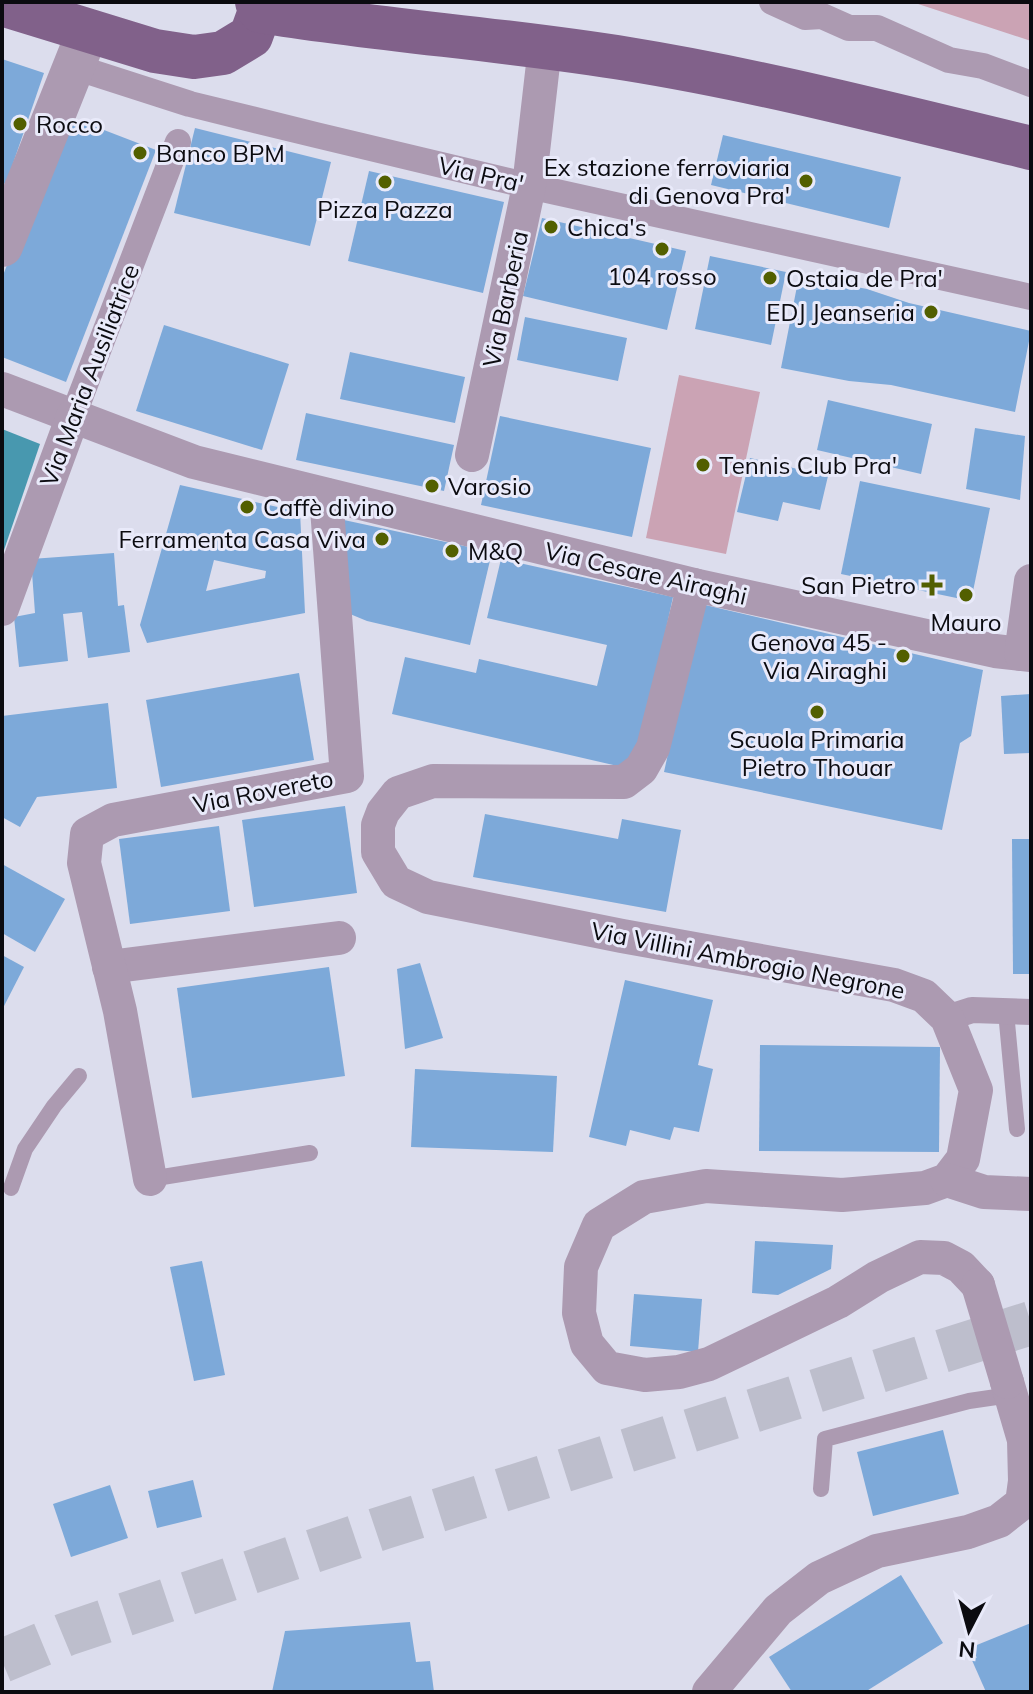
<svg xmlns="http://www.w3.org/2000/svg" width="1033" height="1694" font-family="Mulish,sans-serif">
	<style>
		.green { fill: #cba3b4 }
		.water { fill: #4898af }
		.building { fill: #7da9d9; fill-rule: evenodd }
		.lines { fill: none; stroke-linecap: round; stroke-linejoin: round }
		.motorway-tunnel { stroke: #bdbecc; stroke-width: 44; stroke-dasharray: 44 22; stroke-linecap: butt }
		.service { stroke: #ac9ab1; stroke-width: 16 }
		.pedestrian { stroke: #ac9ab1; stroke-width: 26 }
		.minor { stroke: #ac9ab1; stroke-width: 34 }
		.tertiary { stroke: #ac9ab1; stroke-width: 42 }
		.primary { stroke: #81618a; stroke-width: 44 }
		.minor-bridge { stroke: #ac9ab1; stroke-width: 34 }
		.poi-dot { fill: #525f00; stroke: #e9eafa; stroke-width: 3 }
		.labels { text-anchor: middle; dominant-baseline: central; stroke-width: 6; stroke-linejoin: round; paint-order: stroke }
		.poi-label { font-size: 24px; fill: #0b0b10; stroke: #e9eafa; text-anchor: start }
		.street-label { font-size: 24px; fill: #0b0b10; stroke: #e9eafa }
	</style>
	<rect width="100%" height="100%" fill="#dcdded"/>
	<g class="green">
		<path d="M912,2H1031V41Z"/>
		<path d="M679,375L760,392L726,554L646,538Z"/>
	</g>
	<path class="water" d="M2,429L40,444L2,556Z"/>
	<g class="building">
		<path d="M2,59L44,73L6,184L2,183Z"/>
		<path d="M65,115L156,150L66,382L2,357V278Z"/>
		<path d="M195,128L331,162L310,246L174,213Z"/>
		<path d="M723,135L901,177L889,228L711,185Z"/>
		<path d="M369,171L504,202L483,293L348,261Z"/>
		<path d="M542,218L686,251L667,330L523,296Z"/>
		<path d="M710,256L786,272L771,345L695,329Z"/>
		<path d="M799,276L867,289L909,303L1031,331L1015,412L891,385L849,381L781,368Z"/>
		<path d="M525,317L627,338L618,381L517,360Z"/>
		<path d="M164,325L289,364L262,450L136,411Z"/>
		<path d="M350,352L465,377L455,423L340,399Z"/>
		<path d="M828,400L932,424L921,474L817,450Z"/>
		<path d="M306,413L454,445L444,491L296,460Z"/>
		<path d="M500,416L651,448L632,537L481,505Z"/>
		<path d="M975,428L1025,436L1020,500L966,489Z"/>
		<path d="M750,458L828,476L820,510L783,502L778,521L737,512Z"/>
		<path d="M860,481L990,508L971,601L841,574Z"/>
		<path d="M180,485L300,512L305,613L147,643L140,625ZM214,560L266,571L265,578L206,591Z"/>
		<path d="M344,520L492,552L470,645L367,621L350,614Z"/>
		<path d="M114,553L118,606L124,605L130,652L88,658L82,612L63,614L68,661L19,667L14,617L35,613L31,559Z"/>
		<path d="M501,559L673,597L639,753L622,767L392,714L405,657L476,673L479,659L597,686L607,645L487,618Z"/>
		<path d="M701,604L983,670L971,736L960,743L942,830L664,772Z"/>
		<path d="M299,673L314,760L161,787L146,700Z"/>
		<path d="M1031,694V753L1004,754L1001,696Z"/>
		<path d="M108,703L117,788L37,797L20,827L2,817V716Z"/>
		<path d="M345,806L357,893L254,907L242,820Z"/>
		<path d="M485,814L618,839L622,819L681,830L666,912L473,877Z"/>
		<path d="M219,826L230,911L130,924L119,839Z"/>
		<path d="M1012,839H1031V974H1013Z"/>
		<path d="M2,864L65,899L35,952L2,933Z"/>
		<path d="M2,955L24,967L2,1010Z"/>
		<path d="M420,963L443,1038L405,1049L397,969Z"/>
		<path d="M329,967L345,1076L192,1098L177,988Z"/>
		<path d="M625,980L713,1000L698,1065L713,1069L699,1132L674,1127L670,1140L630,1130L626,1146L589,1137Z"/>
		<path d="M760,1045L940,1047L939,1152L759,1151Z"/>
		<path d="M415,1069L557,1076L553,1152L411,1147Z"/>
		<path d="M755,1241L833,1245L831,1269L778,1295L752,1293Z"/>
		<path d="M202,1261L225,1375L194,1381L170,1267Z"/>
		<path d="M634,1294L702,1299L698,1352L630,1346Z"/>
		<path d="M943,1430L959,1494L873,1516L857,1452Z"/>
		<path d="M193,1480L202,1517L157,1528L148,1491Z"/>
		<path d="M110,1485L128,1538L71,1557L53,1504Z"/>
		<path d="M901,1575L943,1643L865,1692H792L769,1657Z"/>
		<path d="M410,1622L416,1662L430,1661L434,1692H272L285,1631Z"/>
		<path d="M1031,1623V1692H986L967,1649Z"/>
	</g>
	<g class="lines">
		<path class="motorway-tunnel" d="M2,1661L67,1634L382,1528L1031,1323"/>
		<g class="service">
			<path d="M1006,1012L1017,1129"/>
			<path d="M150,1179L310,1153"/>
			<path d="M11,1188L25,1149L54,1106L79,1076"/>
			<path d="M821,1489L825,1439L969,1401L1010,1395"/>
		</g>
		<g class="pedestrian">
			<path d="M772,2L805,17L822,16L849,28H877L949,60L983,66L1031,84"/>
			<path d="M75,67L190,104L316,135L529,186L1031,297"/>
			<path d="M73,416L178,142"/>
			<path d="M947,1018L972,1010L1031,1012"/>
		</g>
		<g class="minor">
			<path d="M2,389L194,462L694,585L995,651L1031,655"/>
			<path d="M472,455L529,186L545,47"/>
			<path d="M694,585L653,748L641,769L624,782L433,781L398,793L383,812L378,825V852L396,882L428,897L622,936L894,985L924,996L947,1018L976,1090L963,1159L947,1180L925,1188L842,1195L706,1186L644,1197L599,1225L581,1267L579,1313L587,1344L607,1368L645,1375L679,1372L709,1364L838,1302L878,1277L920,1257L944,1258L961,1267L978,1285"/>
			<path d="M2,609L73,416"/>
			<path d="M1021,654L1031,581"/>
			<path d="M109,967L339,938"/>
			<path d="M150,1179L120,1011L84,863L87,834L113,820L347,776L326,495"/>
			<path d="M947,1180L984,1192L1031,1194"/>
			<path d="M709,1692L778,1610L819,1578L877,1551L968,1532L999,1521L1022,1503L1025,1481L1024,1440L1007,1382"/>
		</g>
		<path class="tertiary" d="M2,246L88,31"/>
		<g class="primary">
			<path d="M2,4L155,51L194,57L223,53L251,36L260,11L257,2"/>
			<path d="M260,11C382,31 506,39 628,59C764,81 897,116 1031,148"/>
		</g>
		<path class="minor-bridge" d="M978,1285L1007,1382"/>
	</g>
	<g class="poi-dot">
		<circle cx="20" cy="124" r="8"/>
		<circle cx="140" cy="153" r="8"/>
		<circle cx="806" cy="181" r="8"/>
		<circle cx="385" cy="182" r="8"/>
		<circle cx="551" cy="227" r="8"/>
		<circle cx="662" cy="249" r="8"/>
		<circle cx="770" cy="278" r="8"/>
		<circle cx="931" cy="312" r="8"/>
		<circle cx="703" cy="465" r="8"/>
		<circle cx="432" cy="486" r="8"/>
		<circle cx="247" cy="507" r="8"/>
		<circle cx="382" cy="539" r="8"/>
		<circle cx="452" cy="551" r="8"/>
		<path d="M928 573h8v8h8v8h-8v8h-8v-8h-8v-8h8z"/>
		<circle cx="966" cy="595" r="8"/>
		<circle cx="903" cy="656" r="8"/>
		<circle cx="817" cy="712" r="8"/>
	</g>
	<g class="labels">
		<g class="poi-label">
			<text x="36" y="124">Rocco</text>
			<text x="156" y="153">Banco BPM</text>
			<text x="790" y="167" text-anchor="end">Ex stazione ferroviaria<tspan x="790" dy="28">di Genova Pra'</tspan></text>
			<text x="385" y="209" text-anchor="middle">Pizza Pazza</text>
			<text x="567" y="227">Chica's</text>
			<text x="662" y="276" text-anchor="middle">104 rosso</text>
			<text x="786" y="278">Ostaia de Pra'</text>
			<text x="915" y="312" text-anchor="end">EDJ Jeanseria</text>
			<text x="719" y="465">Tennis Club Pra'</text>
			<text x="448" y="486">Varosio</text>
			<text x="263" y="507">Caffè divino</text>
			<text x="366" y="539" text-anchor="end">Ferramenta Casa Viva</text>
			<text x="468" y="551">M&amp;Q</text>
			<text x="916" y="585" text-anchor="end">San Pietro</text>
			<text x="966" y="622" text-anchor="middle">Mauro</text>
			<text x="887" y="642" text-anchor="end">Genova 45 -<tspan x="887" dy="28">Via Airaghi</tspan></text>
			<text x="817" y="739" text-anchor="middle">Scuola Primaria<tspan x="817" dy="28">Pietro Thouar</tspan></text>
		</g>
		<g class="street-label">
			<text transform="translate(481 174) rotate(13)">Via Pra'</text>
			<text transform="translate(505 299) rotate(-78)">Via Barberia</text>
			<text transform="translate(89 375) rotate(-69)">Via Maria Ausiliatrice</text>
			<text transform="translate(646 573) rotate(13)">Via Cesare Airaghi</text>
			<text transform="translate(263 791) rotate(-11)">Via Rovereto</text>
			<text transform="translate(748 960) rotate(11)">Via Villini Ambrogio Negrone</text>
		</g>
	</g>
	<rect width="1033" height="1694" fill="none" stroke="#0b0b10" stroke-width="8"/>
	<g transform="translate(969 1630) rotate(186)" stroke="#e9eafa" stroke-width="6" paint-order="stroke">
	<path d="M0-6L14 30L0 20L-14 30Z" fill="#0b0b10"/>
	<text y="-12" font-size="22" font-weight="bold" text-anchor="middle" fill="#0b0b10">N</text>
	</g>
</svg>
